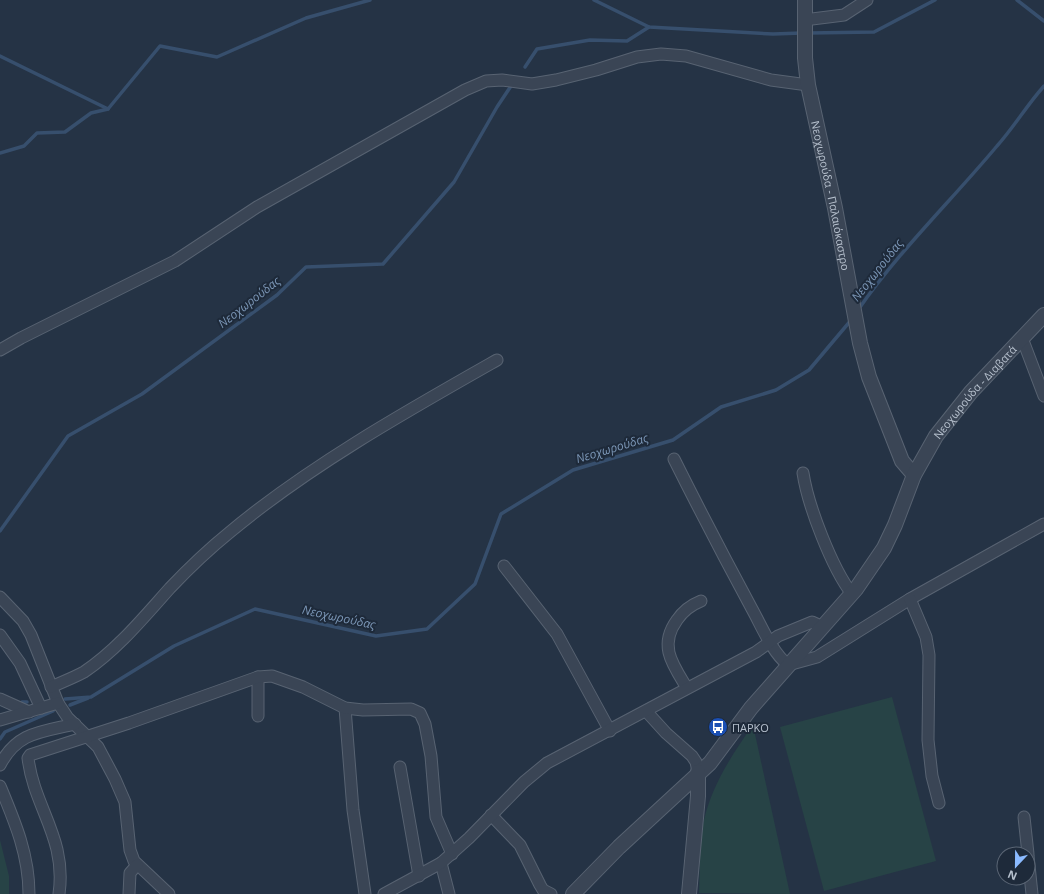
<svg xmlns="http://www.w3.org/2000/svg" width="1044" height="894" font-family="'Open Sans',sans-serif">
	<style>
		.green { fill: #274346 }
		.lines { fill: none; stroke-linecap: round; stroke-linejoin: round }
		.stream { stroke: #374f6d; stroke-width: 3.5 }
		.minor-casing { stroke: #586372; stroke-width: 13 }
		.tertiary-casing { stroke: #586372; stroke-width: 16 }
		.minor { stroke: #3a4555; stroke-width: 11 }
		.tertiary { stroke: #3a4555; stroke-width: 14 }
		.labels { text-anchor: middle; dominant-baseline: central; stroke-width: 4; stroke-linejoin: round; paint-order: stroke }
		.street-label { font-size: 11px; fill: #b7c1ce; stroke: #1e2a3a }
		.poi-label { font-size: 11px; fill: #b7c1ce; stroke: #1e2a3a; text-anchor: start }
		.water-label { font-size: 12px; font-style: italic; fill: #7c97b7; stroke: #1e2a3a }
	</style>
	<rect width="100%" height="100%" fill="#253345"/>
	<g class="green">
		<path d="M892,697L936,861L824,891L780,727Z"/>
		<path d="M753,725L790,894L699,893C700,871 699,840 704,820C712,785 733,753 753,725Z"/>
		<path d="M0,840L9,876V894H0Z"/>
	</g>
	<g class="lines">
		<g class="stream">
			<path d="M594,0L649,27L773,34L802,33"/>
			<path d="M1017,0L1044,21"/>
			<path d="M809,33L874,32L935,0"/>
			<path d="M0,56L108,109L160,46L217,57L306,18L370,0"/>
			<path d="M525,67L537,49L590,40L627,41L649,27"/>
			<path d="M0,153L24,146L37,133L65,132L91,113L108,109"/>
			<path d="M858,310C899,251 951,201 997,146C1014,127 1027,105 1044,86"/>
			<path d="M0,531L68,436L142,394L277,295L306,267L383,264L454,182L497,107L513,83"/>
			<path d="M65,699L91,697L174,646L255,609L376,636L427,629L475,584L501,514L573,470L673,440L721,407L776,390L809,370L852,319"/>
			<path d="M22,702H27"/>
			<path d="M70,705L88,698"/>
			<path d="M0,739L5,732L53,711"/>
		</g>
		<g class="minor-casing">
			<g id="minor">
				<path d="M804,20L844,15L867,0"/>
				<path d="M1022,338L1044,396"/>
				<path d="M0,350L21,338L175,261L257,207L465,90L486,81L502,80L532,84L556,80L596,70L637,57L661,54L686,56L771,80L808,85"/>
				<path d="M674,459C699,509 725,559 752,609C762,627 772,652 788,665L817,657L910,599L1044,524"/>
				<path d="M803,473C808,506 832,568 852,594"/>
				<path d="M504,566L557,634L610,731"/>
				<path d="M0,597L23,621L31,635L58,703L68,718L98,747L115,779L125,802L130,850L134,861L169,894"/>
				<path d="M910,599L926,637L929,655L928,740L932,776L939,803"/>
				<path d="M0,635L20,663L41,708"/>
				<path d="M258,677V716"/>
				<path d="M51,687C62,682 73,678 84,672C117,650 144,617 170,588C189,568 209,549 230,532C309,466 407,411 497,360"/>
				<path d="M687,688C673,665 658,646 677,620C683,611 691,605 701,601"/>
				<path d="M0,699L29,712"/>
				<path d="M345,708L353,810L365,894"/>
				<path d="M646,711L666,733L692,756L696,762L698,772"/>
				<path d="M0,720L58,703"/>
				<path d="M0,765C17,732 41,732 75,724"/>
				<path d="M400,767L419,876"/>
				<path d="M0,786C15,822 29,855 29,894"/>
				<path d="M491,815L520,845L540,885L543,890L551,894"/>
				<path d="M1024,817L1028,854"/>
				<path d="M1028,856L1032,894"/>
				<path d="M441,863L449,894"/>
				<path d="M59,894C67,838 34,808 28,758L30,755L129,723L258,677L272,676L303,687L345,708L363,710L411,709L420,713L425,724L431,756L436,817L452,854"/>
				<path d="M129,894L130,873L137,865"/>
				<path d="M384,894L441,863L469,838L524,782L547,763L756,652L778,636L812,622L823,627"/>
			</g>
		</g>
		<g class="tertiary-casing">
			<g id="tertiary">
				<path id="s1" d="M805,0V58L808,85L835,208L860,343L869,377L902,461L914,475"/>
				<path id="s2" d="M573,894L619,847L710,763L751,708L856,589L884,548L895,525L914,475L936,436L971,392L1044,315"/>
				<path d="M689,894L698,796V772"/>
			</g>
		</g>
		<use href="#minor" class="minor"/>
		<use href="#tertiary" class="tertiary"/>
	</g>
	<defs>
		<g id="bus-disc" transform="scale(1)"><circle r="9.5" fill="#1a4fb4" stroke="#1e2a3a"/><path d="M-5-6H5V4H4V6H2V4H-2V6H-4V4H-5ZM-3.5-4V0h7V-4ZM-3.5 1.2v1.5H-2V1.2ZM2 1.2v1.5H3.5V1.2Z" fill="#fff"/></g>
	</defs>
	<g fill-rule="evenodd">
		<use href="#bus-disc" x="718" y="727"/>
	</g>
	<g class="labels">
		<g class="street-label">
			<text stroke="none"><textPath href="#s1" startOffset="198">Νεοχωρούδα - Παλαιόκαστρο</textPath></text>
			<text stroke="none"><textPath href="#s2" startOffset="649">Νεοχωρούδα - Διαβατά</textPath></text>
		</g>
		<g class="poi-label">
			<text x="732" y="727">ΠΑΡΚΟ</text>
		</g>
		<g class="water-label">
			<text transform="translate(877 270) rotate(-52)">Νεοχωρούδας</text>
			<text transform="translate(249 302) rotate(-38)">Νεοχωρούδας</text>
			<text transform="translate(612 448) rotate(-17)">Νεοχωρούδας</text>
			<text transform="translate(339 617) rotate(12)">Νεοχωρούδας</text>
		</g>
	</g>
	<g transform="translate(1016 866) rotate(202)"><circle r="19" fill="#1e2a3a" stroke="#5b6675"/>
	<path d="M0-3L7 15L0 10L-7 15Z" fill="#8bbaff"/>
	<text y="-6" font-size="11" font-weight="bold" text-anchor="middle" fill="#b7c1ce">N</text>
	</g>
</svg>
